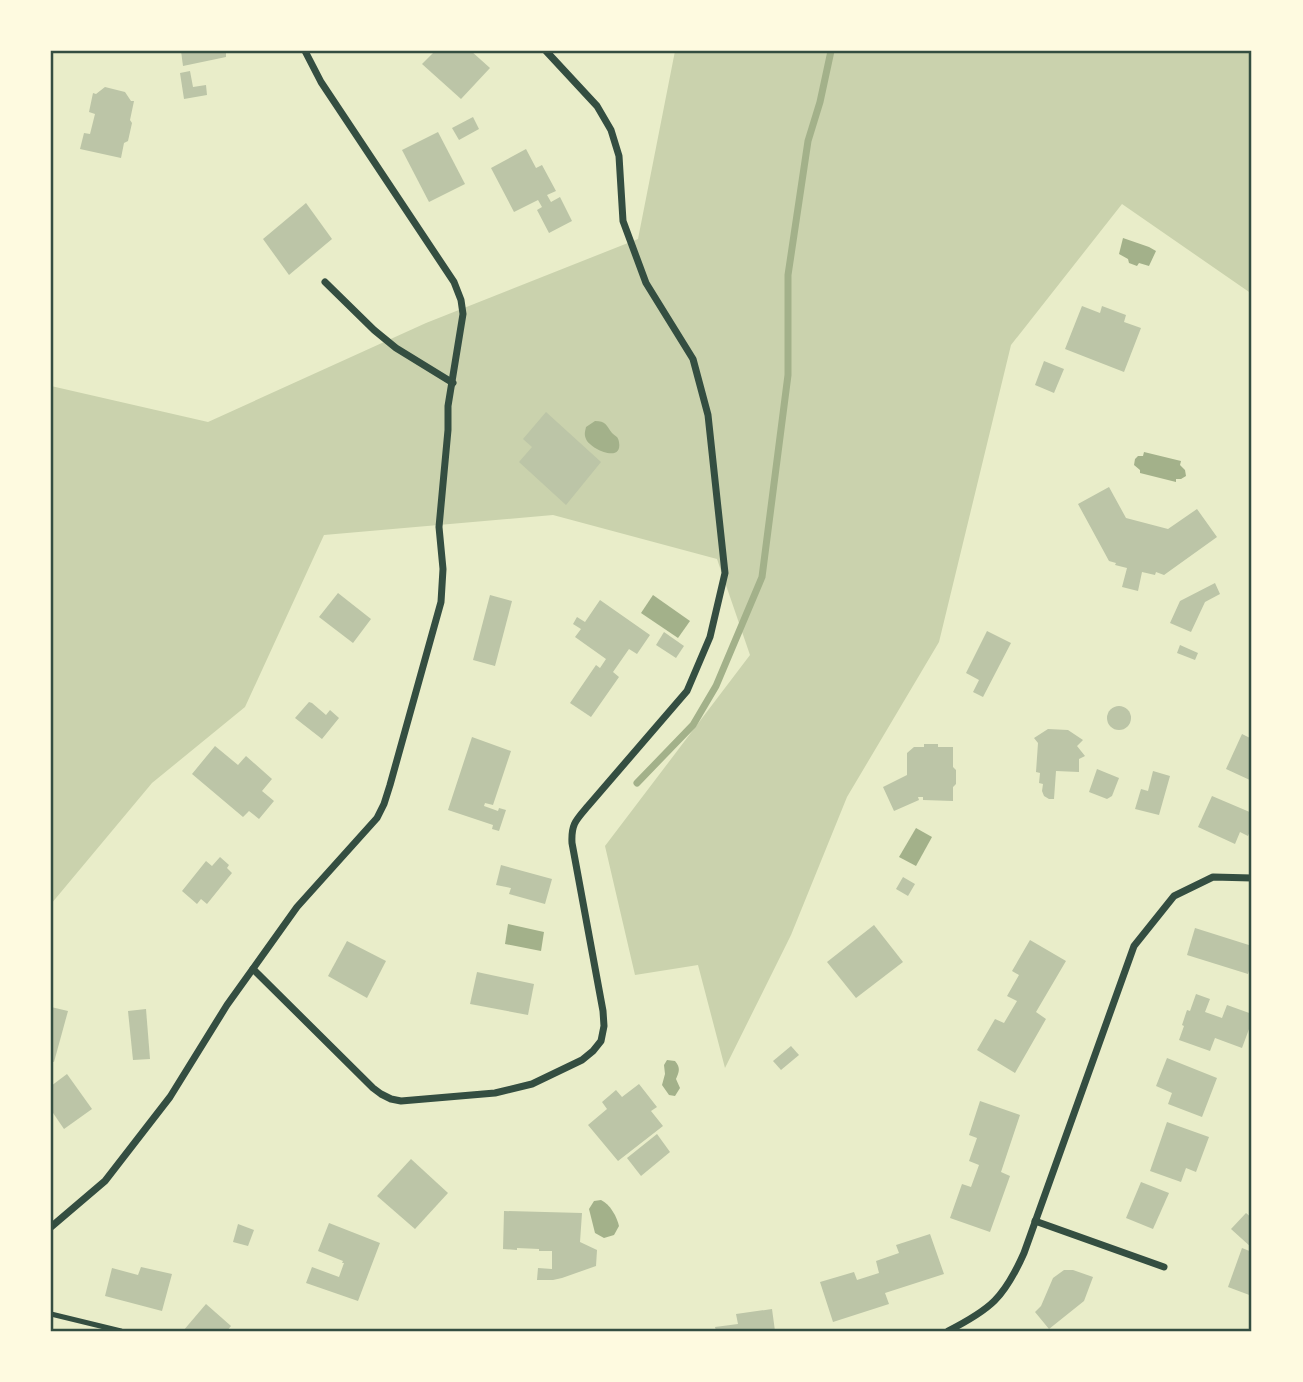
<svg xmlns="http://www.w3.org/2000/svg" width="1303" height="1382" font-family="Overpass,sans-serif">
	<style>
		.green { fill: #cad2ad }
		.water { fill: #a3b18a }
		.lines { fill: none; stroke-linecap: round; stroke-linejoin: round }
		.stream { stroke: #a3b18a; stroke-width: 7 }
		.building { fill: #bcc5a7 }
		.service { stroke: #344e41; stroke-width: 5 }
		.minor { stroke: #344e41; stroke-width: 7 }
		.neatline { fill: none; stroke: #344e41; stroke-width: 2.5 }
	</style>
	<rect width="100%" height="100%" fill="#e9edc9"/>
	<path class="green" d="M675,51H1252V294L1122,204L1011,345L939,642L847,797L791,935L725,1068L698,965L635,975L605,846L750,655L717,559L553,515L324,535L245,707L152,783L51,904V386L208,422L426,323L638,239Z"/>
	<g class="water">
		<path d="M1123,238L1149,247L1156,251L1149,266L1139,263L1137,266L1129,263L1128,259L1119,254Z"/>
		<path d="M595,421C606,421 606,425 612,433C616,437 618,436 619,442C623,464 590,449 586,439C584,434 585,432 586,427Z"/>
		<path d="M1144,452L1181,461L1180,465L1185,470L1186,476L1181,479H1176V482L1140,473V470L1134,465L1135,459L1138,456H1143Z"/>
		<path d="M653,595L690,621L678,638L641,613Z"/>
		<path d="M916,828L932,837L916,866L899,857Z"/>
		<path d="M508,924L544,932L541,951L505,944Z"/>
		<path d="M667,1060L675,1061C681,1068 679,1072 676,1079L680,1088L675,1096L669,1095L662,1085L665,1074L664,1065Z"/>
		<path d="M601,1200C610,1204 617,1217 619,1226L614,1235L604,1238L595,1233L589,1209L594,1201Z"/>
	</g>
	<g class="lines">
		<path class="stream" d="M637,783L693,725L716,686L762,577L788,375V275L808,141L820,102L831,51"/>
	</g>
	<g class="building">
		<path d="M181,51H226V57L183,66Z"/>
		<path d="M435,51H471L490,68L461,99L422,64Z"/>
		<path d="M190,71L193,87L206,85L207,95L184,99L180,73Z"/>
		<path d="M105,87L125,92L131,101H134L130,120L132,123L128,141L124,143L121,158L80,149L84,133L90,134L95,114L89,112L93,93L96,94Z"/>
		<path d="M473,117L479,129L459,140L452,128Z"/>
		<path d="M438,132L465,184L429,202L402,150Z"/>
		<path d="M526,149L536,168L542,165L556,191L547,195L551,202L560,197L572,221L549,233L537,210L542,207L538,200L514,212L491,168Z"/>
		<path d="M306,203L332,239L289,275L263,239Z"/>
		<path d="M1082,306L1100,313L1102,306L1126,315L1124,322L1141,328L1124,372L1065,349Z"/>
		<path d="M1044,361L1064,369L1054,393L1035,385Z"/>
		<path d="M546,412L601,462L566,505L519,462L532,447L523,439Z"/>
		<path d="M1109,487L1126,518L1168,529L1197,509L1217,537L1164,575L1156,572L1155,575L1142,572L1138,591L1122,587L1127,568L1115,565L1116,563L1109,561L1078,504Z"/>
		<path d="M1215,583L1220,594L1205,602L1191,632L1170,623L1180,601Z"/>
		<path d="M338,593L371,619L353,643L319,617Z"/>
		<path d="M490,595L512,601L495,666L473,660Z"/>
		<path d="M600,600L650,635L637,654L629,649L613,672L619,677L591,717L570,703L596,665L600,668L606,659L575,637L581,629L573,624L577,617L585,622Z"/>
		<path d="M987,631L1011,643L983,697L973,692L979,680L966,673Z"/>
		<path d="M664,632L684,646L676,658L656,645Z"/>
		<path d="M1180,645L1198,653L1195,660L1177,653Z"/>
		<path d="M309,702L312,703L326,715L330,710L339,718L322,739L295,718Z"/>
		<circle cx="1119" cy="718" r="12"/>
		<path d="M1048,729L1068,730L1083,740L1077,746L1085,756L1079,759V772L1056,771L1054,799H1049L1044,796L1042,791L1043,784L1039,783L1040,773L1036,772L1038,743L1034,738Z"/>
		<path d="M1242,734L1252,739V781L1226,769Z"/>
		<path d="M472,737L511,751L493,805L485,803L484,806L498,811L499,808L506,810L499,831L492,829L493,825L448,810Z"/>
		<path d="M924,744H938V747H953V767L956,770V784L953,787V801L923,800V797H918L919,800L894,811L883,787L907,775V753L914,747H924Z"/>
		<path d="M215,746L238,765L246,756L272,779L262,791L274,801L259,819L249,811L243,817L192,774Z"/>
		<path d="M1097,769L1119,778L1112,796L1107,799L1089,792Z"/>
		<path d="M1153,771L1170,776L1159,815L1135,809L1141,789L1148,791Z"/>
		<path d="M1212,796L1252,813V827L1248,836L1240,832L1235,844L1198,827Z"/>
		<path d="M220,857L229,865L227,868L232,873L207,904L201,899L197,904L182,891L206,861L212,866Z"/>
		<path d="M501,865L552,879L545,904L509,894L511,888L496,885Z"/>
		<path d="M903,877L915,884L908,896L896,889Z"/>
		<path d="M874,925L903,962L856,998L827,962Z"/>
		<path d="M1195,928L1252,946V961L1248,974L1187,955Z"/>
		<path d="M1030,940L1066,961L1036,1012L1046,1019L1015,1073L977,1050L995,1019L1004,1023L1017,1001L1007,996L1019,975L1012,971Z"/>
		<path d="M347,941L386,961L367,998L328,976Z"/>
		<path d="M477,972L534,984L528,1015L470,1004Z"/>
		<path d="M1196,994L1210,999L1205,1012L1222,1018L1227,1005L1252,1014V1021L1242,1048L1215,1038L1210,1051L1179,1040L1184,1026L1182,1025L1187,1010L1190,1011Z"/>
		<path d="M51,1007L68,1011L54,1062L51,1061Z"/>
		<path d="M146,1009L150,1059L133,1060L128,1011Z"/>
		<path d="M791,1046L799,1055L781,1070L773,1061Z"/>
		<path d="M1167,1058L1217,1078L1202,1117L1168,1104L1172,1093L1156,1086Z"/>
		<path d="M67,1074L92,1109L64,1129L51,1110V1086Z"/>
		<path d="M639,1084L657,1107L651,1111L663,1126L618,1161L588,1125L607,1109L602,1102L616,1090L622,1097Z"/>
		<path d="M980,1101L1020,1115L1001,1172L1010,1176L990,1232L950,1218L962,1184L971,1187L979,1165L969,1161L977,1138L969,1135Z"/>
		<path d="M1167,1122L1209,1137L1196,1172L1186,1168L1181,1182L1150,1171Z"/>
		<path d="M657,1134L670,1152L641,1176L627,1158Z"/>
		<path d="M411,1159L448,1193L415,1229L377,1196Z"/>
		<path d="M1141,1182L1169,1193L1153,1229L1126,1218Z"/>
		<path d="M504,1211L582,1213L580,1242L597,1250L596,1266L562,1278L553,1280H537L538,1268L552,1269V1251H539V1249L517,1248V1250L503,1249Z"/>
		<path d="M1246,1213L1252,1218V1248L1231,1229Z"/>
		<path d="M329,1223L380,1243L358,1301L306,1283L312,1267L339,1277L344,1263H342L343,1261L318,1251Z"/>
		<path d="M238,1224L254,1230L248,1246L233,1242Z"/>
		<path d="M930,1234L944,1274L885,1293L889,1304L833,1322L820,1282L854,1272L857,1280L879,1273L876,1261L899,1253L896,1245Z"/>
		<path d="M1242,1248L1252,1252V1296L1228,1287Z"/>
		<path d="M141,1267L172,1274L162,1311L105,1296L112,1268L138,1275Z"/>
		<path d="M1064,1270H1073L1093,1277L1084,1301L1049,1329L1035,1312L1041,1306L1053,1278Z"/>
		<path d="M206,1304L231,1326L227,1331H183Z"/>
		<path d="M772,1309L775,1331H716L715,1327L738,1324L736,1314Z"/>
	</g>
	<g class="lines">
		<path class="service" d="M51,1314L121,1331"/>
		<g class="minor">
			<path d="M325,282L374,330L396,348L453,383"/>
			<path d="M253,969L373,1088L381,1094L391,1099L401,1101L495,1093L532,1084L582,1060L593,1051L601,1041L604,1026L603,1011L572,843C571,824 576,820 588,806L687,691L710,637L725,573L708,415L693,359L646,283L623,221L619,156L611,130L597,106L546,51"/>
			<path d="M1035,1221L1164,1267"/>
			<path d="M51,1227L105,1181L170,1097L227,1005L297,907L377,818L384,804L390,785L441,602L443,569L439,527L448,430V406L463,314L461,300L454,282L321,82L305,51"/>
			<path d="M948,1331C991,1309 1004,1298 1024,1253L1134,946L1174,896L1213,877L1252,878"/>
		</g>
	</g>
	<rect width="1303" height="1382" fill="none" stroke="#fefae0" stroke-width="105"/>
	<rect x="52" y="52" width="1198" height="1278" class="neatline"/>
</svg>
